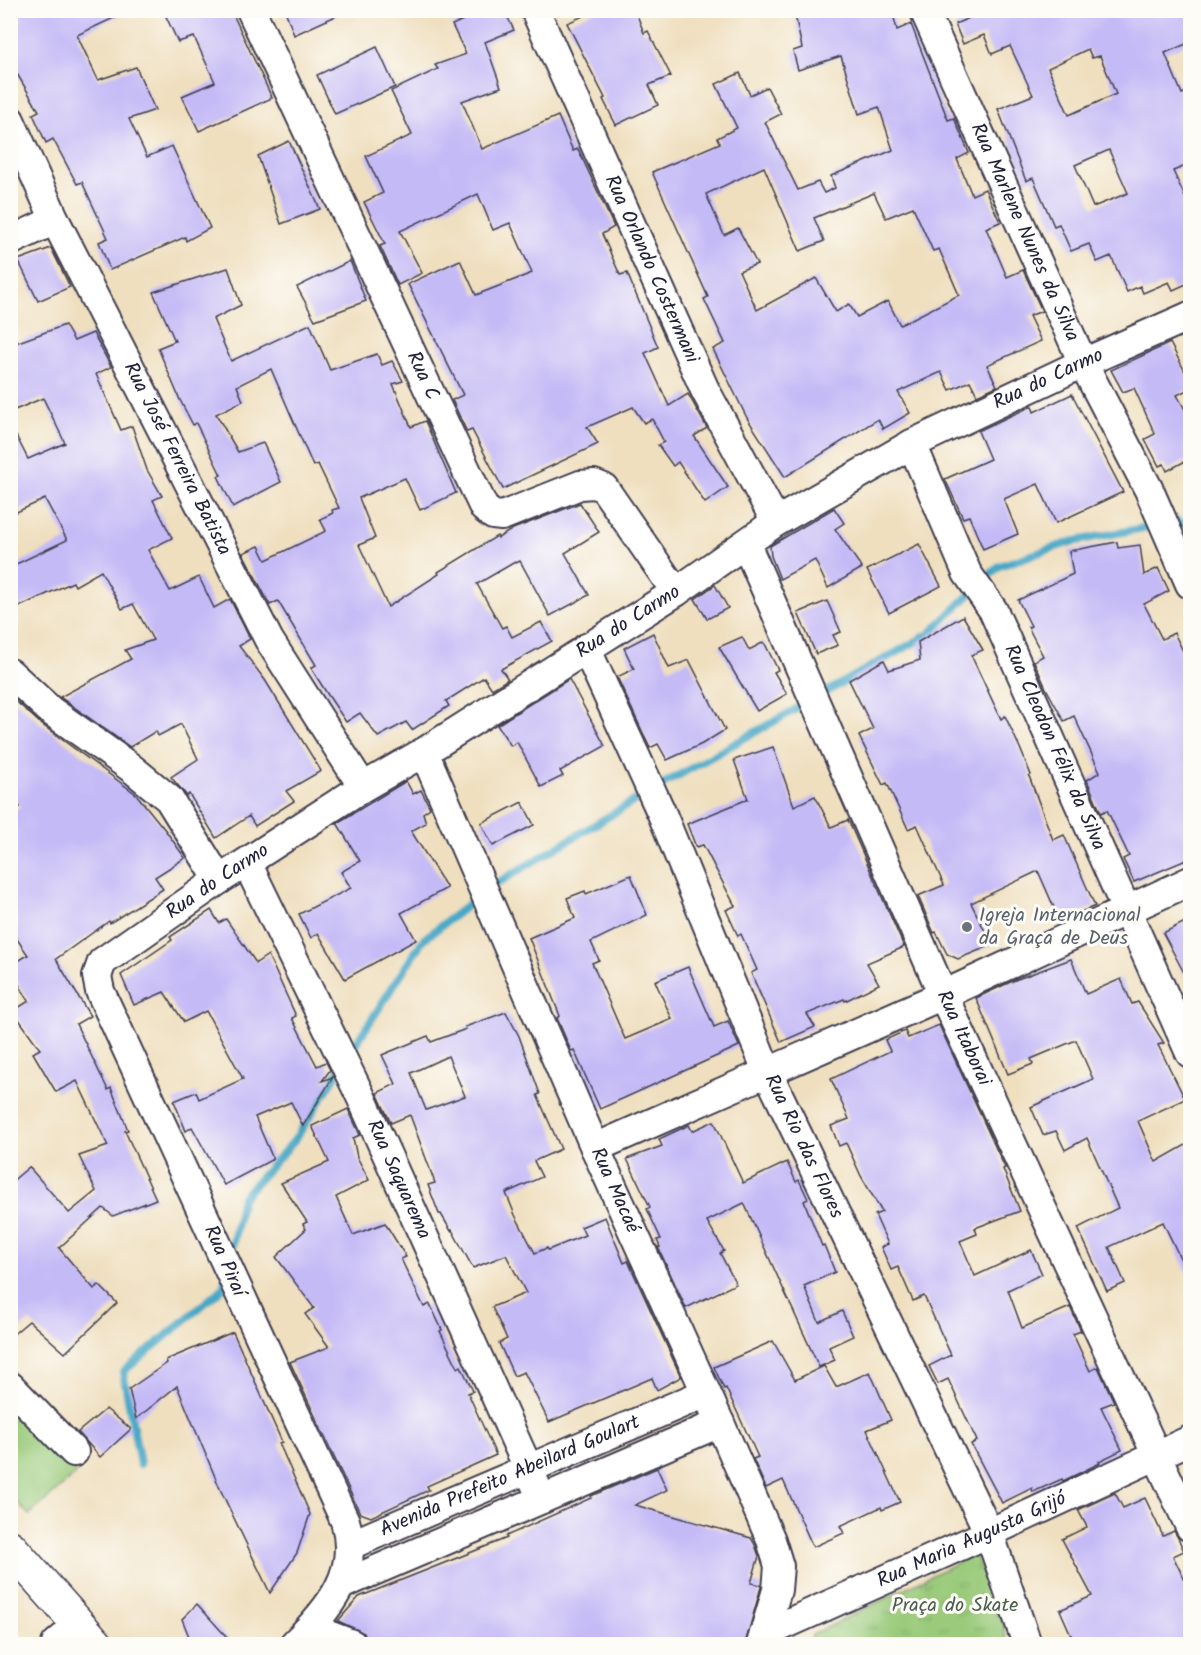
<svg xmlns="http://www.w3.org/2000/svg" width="1201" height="1655" font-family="Kalam,sans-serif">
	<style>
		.grass { fill: #9aca7a; stroke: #5e765a; stroke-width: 1.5 }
		.park { fill: url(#park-tufts); stroke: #5e765a; stroke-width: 1.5 }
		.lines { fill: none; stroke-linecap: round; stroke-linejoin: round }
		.stream { stroke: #46a7c6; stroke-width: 8 }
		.building { fill: #c4baf6; fill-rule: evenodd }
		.street-casing { stroke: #413e4f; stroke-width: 32 }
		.highway-casing { stroke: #413e4f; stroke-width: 36 }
		.street { stroke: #fff; stroke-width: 28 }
		.highway { stroke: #fff; stroke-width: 33 }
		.worship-dot { fill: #6b7280; stroke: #fdfcf7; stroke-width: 2 }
		.labels { text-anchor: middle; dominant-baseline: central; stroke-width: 6; stroke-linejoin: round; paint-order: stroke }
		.street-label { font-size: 20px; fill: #22223b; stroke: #fdfcf7 }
		.worship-label { font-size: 20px; fill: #5b616d; stroke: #fdfcf7; text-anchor: start }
		.park-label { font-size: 20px; fill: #4c5d51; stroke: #fdfcf7 }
	</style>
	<defs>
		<pattern id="park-tufts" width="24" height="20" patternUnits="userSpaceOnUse" patternTransform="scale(1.5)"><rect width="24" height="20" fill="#9aca7a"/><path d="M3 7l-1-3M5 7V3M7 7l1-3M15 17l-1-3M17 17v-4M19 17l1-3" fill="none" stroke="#84ad6a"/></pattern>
	</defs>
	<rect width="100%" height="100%" fill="#fdfcf7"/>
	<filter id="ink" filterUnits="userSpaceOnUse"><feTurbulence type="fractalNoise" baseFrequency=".0167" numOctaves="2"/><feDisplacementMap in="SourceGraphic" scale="12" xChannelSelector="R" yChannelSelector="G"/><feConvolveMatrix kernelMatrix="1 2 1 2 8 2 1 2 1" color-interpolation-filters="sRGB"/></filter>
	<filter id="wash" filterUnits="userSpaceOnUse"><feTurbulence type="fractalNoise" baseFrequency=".008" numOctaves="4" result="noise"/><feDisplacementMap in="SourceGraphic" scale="24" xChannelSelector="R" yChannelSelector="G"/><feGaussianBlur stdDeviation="1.35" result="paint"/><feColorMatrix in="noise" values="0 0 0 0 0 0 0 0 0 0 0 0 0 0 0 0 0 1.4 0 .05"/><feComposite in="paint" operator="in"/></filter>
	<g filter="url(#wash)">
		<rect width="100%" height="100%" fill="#efdfbf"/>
		<path class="grass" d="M10,1407L77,1473L29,1515L11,1496Z"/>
		<path class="park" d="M974,1554L1002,1614L1007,1644L812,1643V1635Z"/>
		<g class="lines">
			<g class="stream">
				<path d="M1170,522L1176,521L1190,525"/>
				<path d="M982,583L999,566L1071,542L1159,525"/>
				<path d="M656,788L929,634L973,591"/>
				<path d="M489,888L646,794"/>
				<path d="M348,1056L423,940L479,896"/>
				<path d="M231,1253L242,1198L294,1141L340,1069"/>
				<path d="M140,1464L123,1372L223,1288L225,1280"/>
			</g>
		</g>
		<g id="blocks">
			<g class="building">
				<path d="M10,10H131L77,35L98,80L136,67L155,110L129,119L147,157L172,146L210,228L186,241L185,237L110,270L99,242L108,238L82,182L77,184L53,139L46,143L33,114L39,111L10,62Z"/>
				<path d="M163,10H231L272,98L199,131L182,96L215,82L194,37L178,42Z"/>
				<path d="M285,10H349L294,35Z"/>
				<path d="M485,10H504L514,30L485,42L501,87L462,101L482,149L558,116L573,151L578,149L614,227L602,234L620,275L627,273L658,347L645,353L669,406L688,394L707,428L694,436L728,487L705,503L678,462L673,466L658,445L664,442L652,419L644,423L633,407L587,427L598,444L503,489L472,430L467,432L452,400L463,395L408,284L460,260L476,295L532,273L510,223L493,230L478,194L400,231L422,273L398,285L380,246L385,244L364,202L383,193L366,156L412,135L391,91L438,69L435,65L466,54L452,25Z"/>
				<path d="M597,10H635L644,33L648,31L671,76L649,85L658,105L616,125L603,99L605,98L567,23Z"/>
				<path d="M794,10H892L897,30L911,24L948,120L954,118L969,153L957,159L972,195L985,189L1000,222L986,228L1007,277L1023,270L1042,311L1029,316L1041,341L987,365L997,386L977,395L970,381L950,390L941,372L898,392L910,413L883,429L878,419L785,477L747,418L713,349L725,343L704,299L708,297L652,172L720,143L717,138L737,128L716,84L740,73L750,95L767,87L781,114L765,122L798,190L818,182L824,193L835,188L831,176L893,150L879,107L859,114L841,56L798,70L793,51L802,48ZM764,167L800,251L824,241L814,218L874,193L886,218L913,207L933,251L939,249L959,295L900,325L888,301L857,317L849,304L836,312L816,278L757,310L739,271L757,264L738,228L724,235L706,194Z"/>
				<path d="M965,10H1191V42L1165,53L1182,94L1191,90V164L1173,171L1191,210V282L1173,290L1169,282L1143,293L1140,286L1127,292L1111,256L1097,262L1089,244L1071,251L1059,224L1054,226L1033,178L1026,181L998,109L1033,95L1010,46L992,54L984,35L963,44L955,24L969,18ZM1088,49L1092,58L1100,56L1116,94L1069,115L1048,68ZM1109,150L1128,193L1093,207L1075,165Z"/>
				<path d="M377,47L395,87L335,114L317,75Z"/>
				<path d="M289,141L320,209L281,224L258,156Z"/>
				<path d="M51,248L70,287L38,301L18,260Z"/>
				<path d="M350,261L366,301L315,320L297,287Z"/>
				<path d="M228,268L241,305L213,319L231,361L310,324L330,370L377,354L382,365L392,361L403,381L393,384L411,427L425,421L456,493L420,510L405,478L359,498L375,538L359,545L388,607L439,574L438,572L497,536L498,538L513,529L580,503L599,532L565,553L589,595L550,616L520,561L516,563L515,562L477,584L502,628L506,626L512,637L541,622L552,641L501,669L508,679L492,689L484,677L446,701L449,706L412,730L406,722L378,737L360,713L346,722L326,692L311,668L316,665L278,601L270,605L243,553L259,546L266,560L326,531L320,519L333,513L332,510L339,508L318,464L313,466L271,369L237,386L243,401L216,414L238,452L263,443L281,482L233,507L218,476L221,475L196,423L193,425L180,400L158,348L175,341L153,292Z"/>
				<path d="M65,325L74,341L93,333L111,367L96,374L121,430L132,426L147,470L162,496L153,500L172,538L148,550L170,591L199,577L214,608L230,599L250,639L239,646L265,680L321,771L286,791L294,801L255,826L249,816L216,838L189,794L187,796L176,783L171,777L198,759L181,724L158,736L156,731L130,747L60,697L131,659L125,650L153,640L133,604L122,609L101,571L75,586L73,582L10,611V567L67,540L45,499L10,515V424L28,459L65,443L43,398L10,412V345Z"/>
				<path d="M1170,343L1191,383V388L1177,395L1191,420V458L1167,471L1164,464L1159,466L1145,439L1155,434L1134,388L1123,392L1111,370Z"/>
				<path d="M1072,394L1123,492L1056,523L1038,484L1004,499L1018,534L983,549L969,516L963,518L945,479L990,459L978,431L1032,406L1034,412Z"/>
				<path d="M834,508L844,523L835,529L862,568L828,588L815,560L780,579L771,556L770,546Z"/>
				<path d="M1117,542L1118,548L1140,545L1144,575L1158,568L1169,591L1144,604L1162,639L1174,633L1191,667V858L1134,882L1123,859L1129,856L1107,810L1101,813L1087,780L1100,772L1074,716L1064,721L1046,688L1034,661L1043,656L1028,627L1031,626L1018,600L1073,574L1069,551Z"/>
				<path d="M919,544L941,586L889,613L867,570Z"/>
				<path d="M715,585L728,608L707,619L695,599Z"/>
				<path d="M827,601L841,632L833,635L838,645L816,654L798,613Z"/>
				<path d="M963,616L983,650L971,655L1001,719L1005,716L1020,748L1031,775L1029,776L1053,840L1064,835L1095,906L1060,921L1038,871L971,903L992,945L958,959L947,954L936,932L934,933L918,896L944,885L917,825L908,829L887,783L883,785L859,736L873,729L849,680L884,660L889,670L920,660L918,642Z"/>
				<path d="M653,633L669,668L689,660L725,730L702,744L667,760L658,744L650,748L617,677L634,669L624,648Z"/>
				<path d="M742,637L749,650L764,642L778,670L774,672L787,694L757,711L719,647Z"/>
				<path d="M569,679L605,746L560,771L563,776L541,787L517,742L511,746L497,725Z"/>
				<path d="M10,696L41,724L136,794L166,831L185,858L155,877L163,889L110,923L109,921L56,959L90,1016L76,1024L108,1090L111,1088L128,1130L125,1131L156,1199L113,1216L103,1208L59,1248L94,1289L99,1285L117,1303L65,1353L29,1321L10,1337V1183L29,1167L69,1213L96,1191L79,1156L108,1146L77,1081L56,1092L33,1053L40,1049L13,1011L29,1001L10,970V966L28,955L10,929V812L20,807L10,791Z"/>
				<path d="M773,747L794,806L815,796L831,827L848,820L904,947L867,963L879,984L845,1001L844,999L807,1014L815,1027L781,1042L751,973L757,970L741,934L738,936L726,910L735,906L703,845L696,847L687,824L748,799L734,760Z"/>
				<path d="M406,781L413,794L421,790L430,808L423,813L426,823L411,831L447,888L401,913L416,940L345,979L318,933L311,938L299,914L351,888L341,872L360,861L337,823Z"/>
				<path d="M522,802L534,825L493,846L481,823Z"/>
				<path d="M631,875L647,915L591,942L599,960L592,963L625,1039L672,1019L655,981L688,967L714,1027L728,1021L739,1046L600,1109L574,1050L571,1051L557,1018L560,1016L529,938L575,918L567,898L585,891L586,894Z"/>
				<path d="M211,910L219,923L226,919L256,963L268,955L296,1016L292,1018L317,1066L326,1062L330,1070L322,1081L333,1077L303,1126L291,1102L255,1117L273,1159L224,1185L192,1127L186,1131L174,1101L196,1092L199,1099L243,1079L206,1011L184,1022L164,992L134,1005L121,975L172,940L170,937Z"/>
				<path d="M1191,919V986L1163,933Z"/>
				<path d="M1071,959L1086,994L1121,979L1132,1004L1138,1002L1164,1043L1158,1045L1185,1099L1138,1121L1156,1162L1191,1142V1281L1163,1222L1109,1247L1125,1283L1107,1291L1078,1228L1118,1208L1087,1138L1065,1150L1056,1131L1043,1135L1031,1107L1093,1079L1076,1040L1031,1059L1033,1064L1008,1074L976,998L1015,980Z"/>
				<path d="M506,1012L519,1036L540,1094L537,1095L561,1149L534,1161L542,1177L506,1193L515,1215L535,1253L547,1248L548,1250L585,1235L581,1227L605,1217L624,1263L628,1261L681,1377L657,1390L652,1378L549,1422L524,1372L514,1376L499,1343L507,1339L492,1307L526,1293L506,1255L473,1268L452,1230L451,1231L441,1214H439L428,1185L435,1183L410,1115L391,1123L377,1093L396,1084L382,1055L428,1036L431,1042L466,1029L465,1027ZM448,1056L465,1096L426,1110L411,1073Z"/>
				<path d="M939,1025L1005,1168L1003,1169L1020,1211L975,1228L977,1234L960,1241L975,1276L1031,1250L1042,1274L1008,1290L1022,1328L1070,1307L1081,1331L1073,1334L1090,1371L1098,1367L1114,1402L1101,1407L1122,1450L1099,1461L1100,1463L1063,1481L1062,1479L1033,1492L1032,1488L1002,1503L971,1444L977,1441L948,1379L938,1384L929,1366L951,1355L924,1296L913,1301L898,1267L891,1270L881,1247L888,1244L875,1215L882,1212L861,1176L846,1143L839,1146L831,1126L849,1119L831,1079L890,1051L885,1040L905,1031L908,1038Z"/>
				<path d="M348,1109L360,1135L353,1138L357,1157L369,1180L336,1197L353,1235L385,1223L406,1257L401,1259L424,1307L430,1304L442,1330L440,1331L458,1368L461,1366L473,1391L468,1393L496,1455L427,1486L429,1490L371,1517L360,1513L290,1362L329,1347L305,1314L314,1308L276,1257L306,1229L303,1224L307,1222L281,1183L329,1162L312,1126Z"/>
				<path d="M714,1121L743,1183L787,1162L796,1182L799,1180L808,1199L804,1201L822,1246L824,1245L835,1272L804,1286L819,1322L842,1311L853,1336L829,1347L835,1360L819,1367L744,1203L707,1221L724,1251L720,1253L736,1284L686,1308L658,1247H660L657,1240L661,1239L647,1209L650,1207L627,1159L662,1146L659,1139L687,1126L689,1125L692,1131Z"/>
				<path d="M233,1332L282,1442L279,1443L310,1514L297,1553L270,1593L221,1491L177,1386L136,1419L129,1389L167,1363L166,1360Z"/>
				<path d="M773,1341L795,1380L824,1366L836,1387L870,1372L891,1420L867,1430L900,1502L882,1510L881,1507L840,1526L844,1533L813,1547L783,1480L766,1488L753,1459L758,1457L726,1388L724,1389L714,1367Z"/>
				<path d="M106,1409L131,1429L100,1457L78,1432Z"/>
				<path d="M657,1468L667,1490L635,1505L751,1538L755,1545L759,1556L751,1583L761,1585V1587L745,1644H368L364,1633L338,1621L359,1597L507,1538L506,1536L591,1498V1496Z"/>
				<path d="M1115,1493L1123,1508L1145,1498L1163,1536L1174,1531L1178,1538L1184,1551L1173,1556L1191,1593V1644H1075L1060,1610L1092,1596L1062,1539L1087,1527L1078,1510Z"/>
				<path d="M197,1604L233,1644H192L182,1619Z"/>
			</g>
		</g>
	</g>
	<g filter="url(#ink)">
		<use href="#blocks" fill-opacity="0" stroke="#413e4f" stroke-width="1.5"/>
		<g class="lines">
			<g class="street-casing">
				<g id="street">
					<path id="s1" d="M251,10L484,508L493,515L502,516L580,485L594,484L604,488L676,592"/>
					<path id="s2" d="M535,10L705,390L776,522"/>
					<path id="s3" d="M924,10L1083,363L1149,490L1190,584"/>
					<path id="s4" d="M10,120L55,220L269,640L363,787"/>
					<path d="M10,241L55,220"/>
					<path id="s5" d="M912,444L967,573L993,610L1190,1053"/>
					<path id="s6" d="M746,544L943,995L1190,1527"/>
					<path id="s7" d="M586,648L662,814L767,1071L989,1533L1027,1644"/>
					<path d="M10,673L51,711L130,767L169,799L219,880"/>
					<path id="s8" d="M424,752L595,1148L720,1423L771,1540L779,1566L777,1590L761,1644"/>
					<path id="s9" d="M247,863L361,1097L542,1499"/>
					<path d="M595,1148L943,995L1190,881"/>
					<path d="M10,1386L74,1452"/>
					<path id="s10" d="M350,1545L706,1393"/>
					<path d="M341,1585L720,1423"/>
					<path d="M310,1628L352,1644"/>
					<path id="s11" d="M764,1634L989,1533L1190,1440"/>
					<path d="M56,1644L79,1624"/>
					<path id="s12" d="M294,1644C328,1610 361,1573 345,1521L100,991L97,976L102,962L219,880L363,787L424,752L676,592L776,522L912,444L1083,363L1190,316"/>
				</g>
			</g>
			<g class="highway-casing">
				<path id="highway" d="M10,1547L96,1644"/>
			</g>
			<use href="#street" class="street"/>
			<use href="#highway" class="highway"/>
		</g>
	</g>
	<circle class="worship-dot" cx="967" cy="927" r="6"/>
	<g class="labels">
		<g class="street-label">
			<text stroke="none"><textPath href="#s3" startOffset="244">Rua Marlene Nunes da Silva</textPath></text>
			<text stroke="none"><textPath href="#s2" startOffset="284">Rua Orlando Costermani</textPath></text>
			<text stroke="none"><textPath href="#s1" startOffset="404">Rua C</textPath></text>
			<text stroke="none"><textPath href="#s12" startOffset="1868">Rua do Carmo</textPath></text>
			<text stroke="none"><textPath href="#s4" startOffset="378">Rua José Ferreira Batista</textPath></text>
			<text stroke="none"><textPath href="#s12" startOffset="1382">Rua do Carmo</textPath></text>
			<text stroke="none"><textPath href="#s5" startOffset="336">Rua Cleodon Félix da Silva</textPath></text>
			<text stroke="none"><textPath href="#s12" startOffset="896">Rua do Carmo</textPath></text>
			<text stroke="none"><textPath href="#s6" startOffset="540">Rua Itaborai</textPath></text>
			<text stroke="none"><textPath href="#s7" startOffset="544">Rua Rio das Flores</textPath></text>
			<text stroke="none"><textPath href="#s9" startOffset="351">Rua Saquarema</textPath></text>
			<text stroke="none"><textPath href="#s8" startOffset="478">Rua Macaé</textPath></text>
			<text transform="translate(224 1261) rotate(66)">Rua Piraí</text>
			<text stroke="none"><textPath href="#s10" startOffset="174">Avenida Prefeito Abeilard Goulart</textPath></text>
			<text stroke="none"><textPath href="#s11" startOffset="228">Rua Maria Augusta Grijó</textPath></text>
		</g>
		<g class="worship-label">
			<text x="979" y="916">Igreja Internacional<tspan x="979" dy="23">da Graça de Deus</tspan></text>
		</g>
		<g class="park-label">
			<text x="955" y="1606">Praça do Skate</text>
		</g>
	</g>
	<rect width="1201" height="1655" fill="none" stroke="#fdfcf7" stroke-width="36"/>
</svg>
